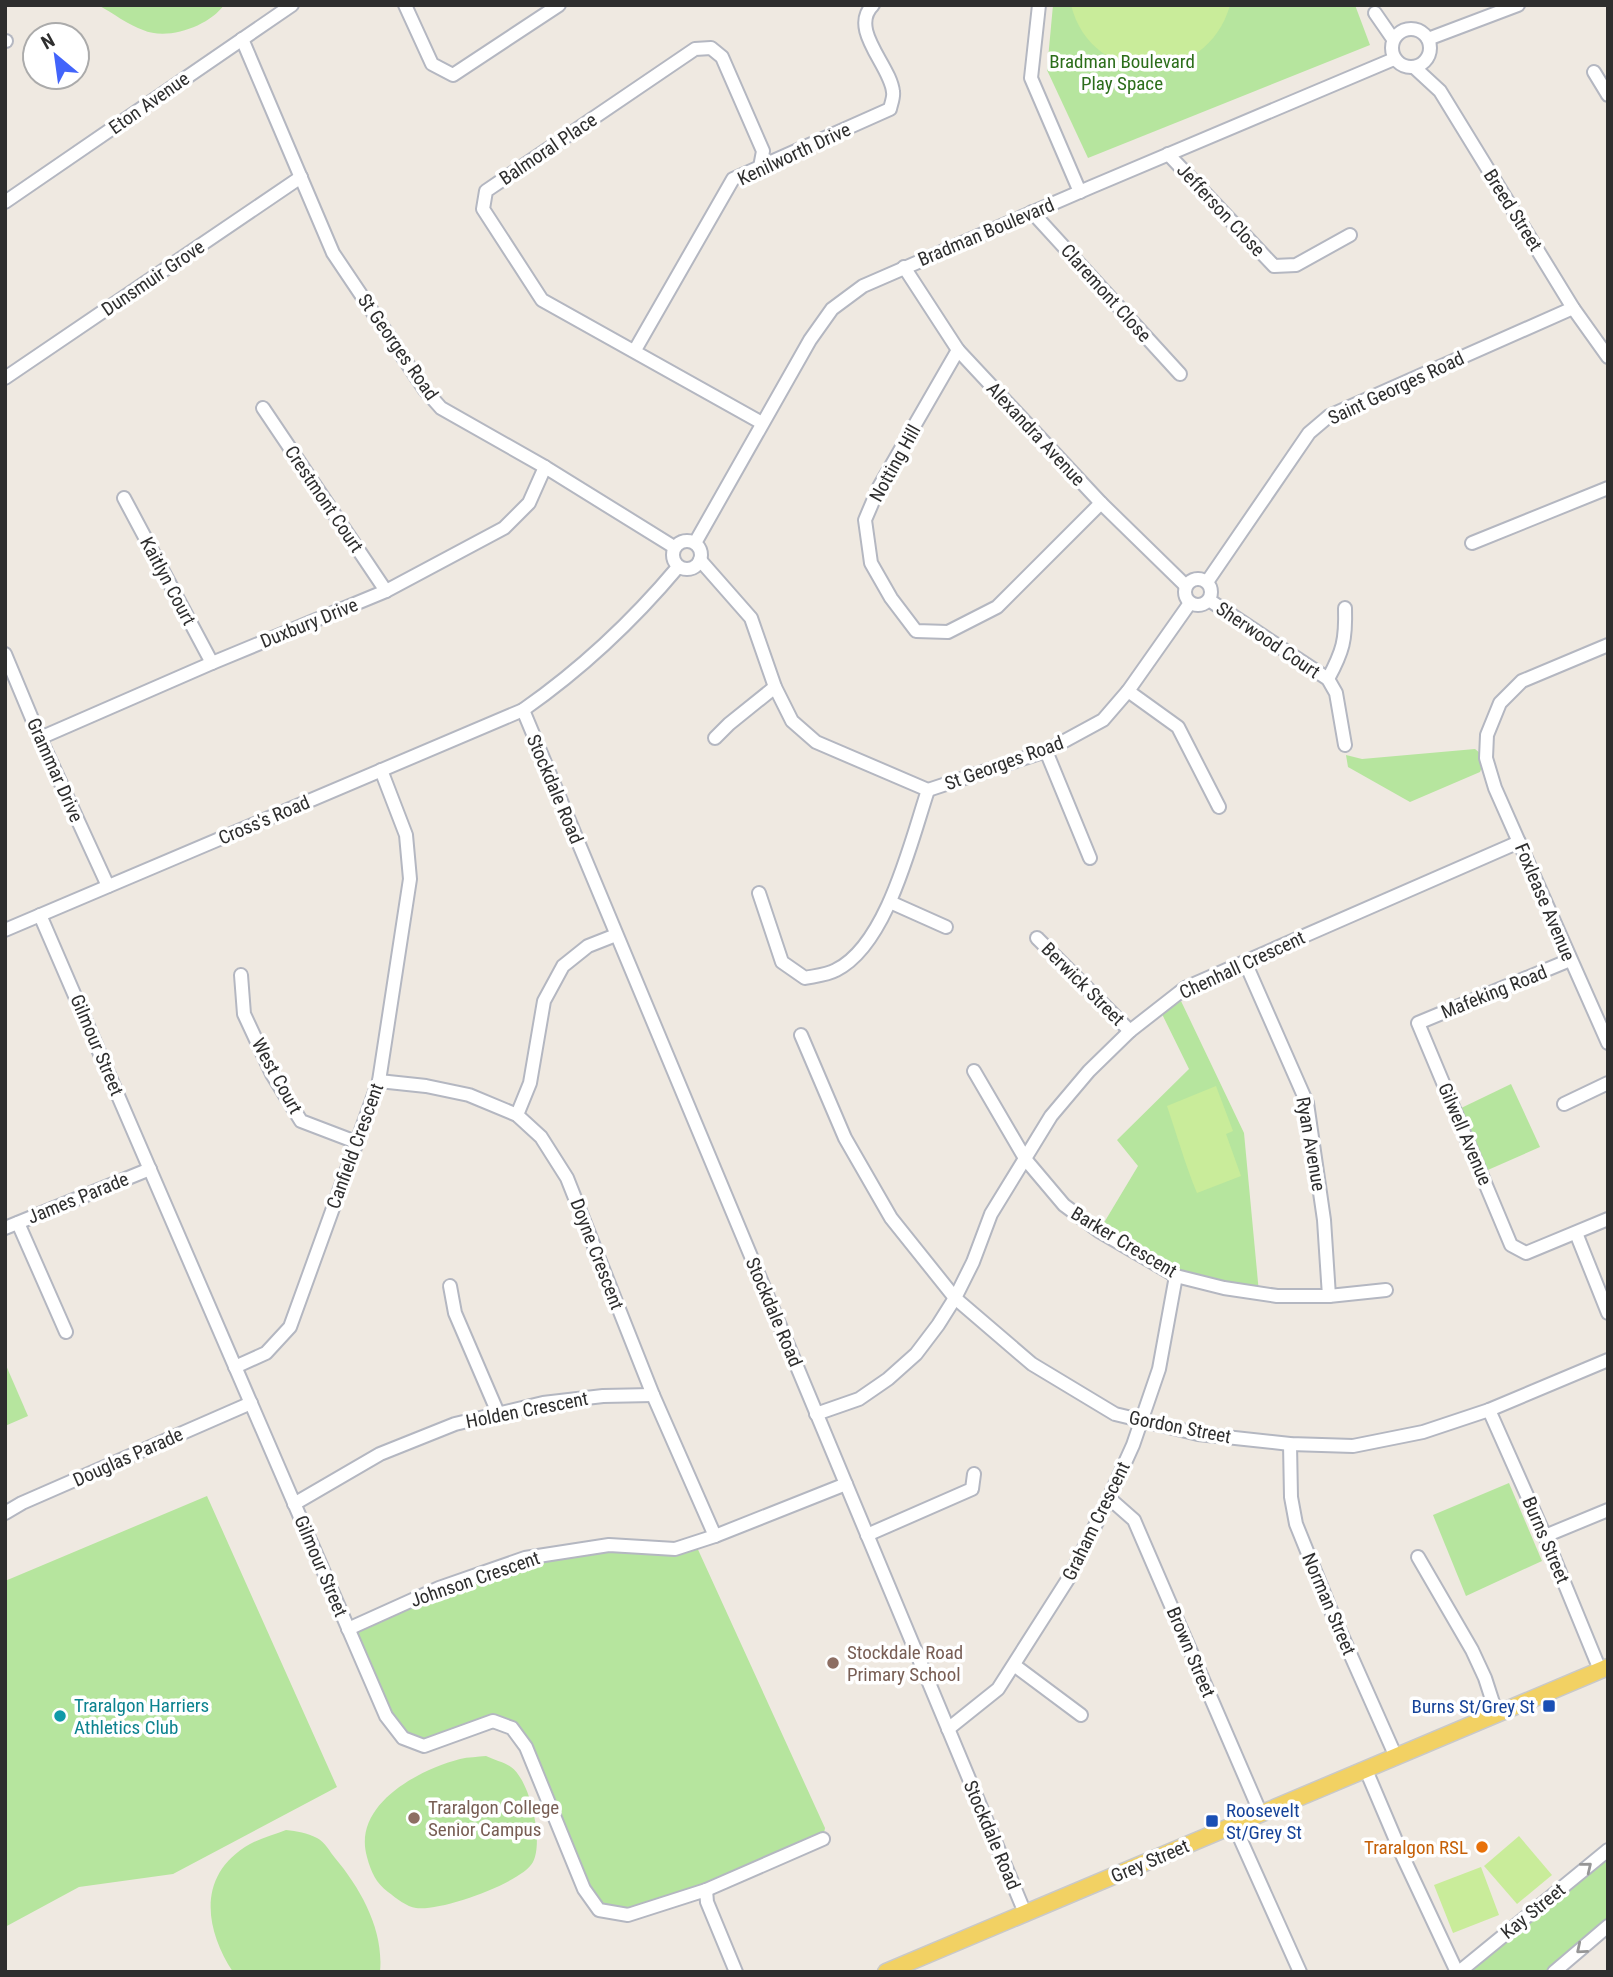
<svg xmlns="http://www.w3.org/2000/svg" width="1613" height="1977" font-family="'Roboto Condensed',sans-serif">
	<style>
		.green { fill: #b6e59e }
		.pitch { fill: #c9ec9a }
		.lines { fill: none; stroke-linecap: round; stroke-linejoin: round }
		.minor-casing { stroke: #b4b7c1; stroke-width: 16 }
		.major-casing { stroke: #c9c9c9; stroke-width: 19 }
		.minor { stroke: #fff; stroke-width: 12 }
		.major { stroke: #f2d163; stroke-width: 16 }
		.oneway { stroke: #969696 }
		.education-dot { fill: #8d6e63; stroke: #fff; stroke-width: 2.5 }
		.transit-dot { fill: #1a4fb4; stroke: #fff; stroke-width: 2.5 }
		.culture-dot { fill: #0f9aa8; stroke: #fff; stroke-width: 2.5 }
		.food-dot { fill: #e8710a; stroke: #fff; stroke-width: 2.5 }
		.labels { text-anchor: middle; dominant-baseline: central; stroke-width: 7; stroke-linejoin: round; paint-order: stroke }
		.park-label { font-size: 19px; fill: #2c6e1b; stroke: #fff }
		.street-label { font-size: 19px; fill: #2e2e2e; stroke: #fff }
		.education-label { font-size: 19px; fill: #785e54; stroke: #fff; text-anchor: start }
		.culture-label { font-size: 19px; fill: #0d838f; stroke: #fff; text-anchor: start }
		.transit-label { font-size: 19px; fill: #164399; stroke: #fff; text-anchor: end }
		.food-label { font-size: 19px; fill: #c56008; stroke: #fff; text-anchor: end }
	</style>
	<rect width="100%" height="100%" fill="#efe9e1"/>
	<g class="green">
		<path d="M98,5H224C209,26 168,41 143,30C128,25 113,13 98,5Z"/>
		<path d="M1053,5H1355L1370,45L1088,158L1047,70Z"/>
		<path d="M1475,749L1486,758L1480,772L1410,802L1348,767L1346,755L1362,759Z"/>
		<path d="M1181,1001L1244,1133L1259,1293L1176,1276L1099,1231L1138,1166L1117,1140L1189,1069L1162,1014Z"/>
		<path d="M1511,1084L1540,1147L1481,1173L1455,1111Z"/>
		<path d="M5,1363L28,1416L5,1426Z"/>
		<path d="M1509,1483L1542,1561L1466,1596L1433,1515Z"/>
		<path d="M207,1496L337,1787L173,1874L79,1887L5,1927V1581Z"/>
		<path d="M695,1543L825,1828L823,1839L628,1915L599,1910L512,1728L492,1721L424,1746L403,1738L348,1629L525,1558Z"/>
		<path d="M486,1756C494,1760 504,1762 511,1767C530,1780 544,1841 533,1862C522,1883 439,1912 416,1908C407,1907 396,1898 388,1892C376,1883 371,1872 367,1857C352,1805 418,1770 460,1759C468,1757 478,1757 486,1756Z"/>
		<path d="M286,1830C297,1831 307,1833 317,1838C325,1842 330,1852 335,1858C361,1889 384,1930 380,1972H233C204,1928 197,1874 250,1844C261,1838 274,1835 286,1830Z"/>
		<path d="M1608,1852V1926L1554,1972H1464Z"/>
	</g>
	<g class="pitch">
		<path d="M1071,5H1230C1207,88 1092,89 1071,5Z"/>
		<path d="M1216,1086L1233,1131L1226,1134L1241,1176L1197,1193C1185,1164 1177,1135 1167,1106Z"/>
		<path d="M1519,1836L1552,1875L1517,1904L1484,1866Z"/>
		<path d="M1481,1867L1499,1915L1453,1933L1434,1885Z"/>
	</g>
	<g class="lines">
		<g class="minor-casing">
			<g id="minor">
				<path d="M405,5L432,64L453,75L559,5"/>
				<path d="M1039,5L1031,78L1080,192"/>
				<path d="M1375,13L1393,39"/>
				<circle cx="1411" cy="48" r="19"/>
				<path d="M242,39L333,253L425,390L441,408L545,467L674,547"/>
				<path d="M1428,39L1518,5"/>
				<path d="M5,41H6"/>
				<path d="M1414,67L1440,91L1573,308L1608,357"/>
				<path d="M1594,72L1608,95"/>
				<path d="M1168,154L1274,266L1296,265L1350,235"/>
				<path d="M760,167L763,151L722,57L711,48L695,49L486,191L483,209L542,300L762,423"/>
				<path d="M5,202L292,5"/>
				<path d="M1032,212L1180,374"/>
				<path d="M904,267L958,350L1101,503L1186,586"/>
				<path d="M635,350L733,179L890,109C891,104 894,97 893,92C891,66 848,29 873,5"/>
				<path d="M958,350L879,487L865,520L871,563L891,598L916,631L948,632L997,607L1101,503"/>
				<path d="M5,378L301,177"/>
				<path d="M263,408L386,591"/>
				<path d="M124,498L212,663"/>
				<circle cx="687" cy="555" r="14"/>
				<path d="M695,543L810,340L832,309L863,286L1091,187L1394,59"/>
				<path d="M1472,543L1608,488"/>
				<path d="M700,560L751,618L775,687L792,721L816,742L928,790L1046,751L1103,720L1128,691L1190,603"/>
				<circle cx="1198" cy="592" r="13"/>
				<path d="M1207,582L1309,433L1329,416L1573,308"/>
				<path d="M1209,600L1328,679L1336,693L1345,745"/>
				<path d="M1608,645L1522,681L1500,703L1487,735L1486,758L1495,788L1608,1043"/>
				<path d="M5,654L40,738L108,886"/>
				<path d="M1328,679C1343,651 1346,640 1345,608"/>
				<path d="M1128,691L1178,727L1219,807"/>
				<path d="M523,710L1025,1913"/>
				<path d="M40,738L212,663L386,591L504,528L529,503L545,467"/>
				<path d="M715,738L729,724L775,687"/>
				<path d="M1046,751L1090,858"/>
				<path d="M759,893L782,962L805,978C814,976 827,975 836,970C887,945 911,841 928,790"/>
				<path d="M890,902L946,927"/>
				<path d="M40,915L386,1716L403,1738L424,1746L493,1721L512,1728L526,1747L584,1889L599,1910L628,1915L706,1890L707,1902L736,1972"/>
				<path d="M5,930L523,710C583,668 631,623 678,567"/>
				<path d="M1037,938L1130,1031"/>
				<path d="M1570,960L1418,1023L1511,1245L1526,1253L1608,1219"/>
				<path d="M1245,962L1307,1103L1324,1220L1329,1296"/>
				<path d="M241,975L244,1014L272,1074L301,1121L356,1142"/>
				<path d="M801,1035L845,1138L891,1218L955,1298L1032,1364L1115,1414L1198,1434L1290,1444L1353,1446L1423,1432L1489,1410L1608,1360"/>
				<path d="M974,1071L1026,1160L1064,1205L1099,1231L1176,1276L1224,1288L1277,1296H1329L1386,1290"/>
				<path d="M379,1081L426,1086L469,1095L517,1115L541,1137L567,1178L653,1395L715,1536"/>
				<path d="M1564,1104L1608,1083"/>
				<path d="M517,1115L530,1083L544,1001L563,966L588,946L616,935"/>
				<path d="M18,1223L66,1332"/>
				<path d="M5,1228L150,1169"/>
				<path d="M1576,1233L1608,1313"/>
				<path d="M450,1286L455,1313L498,1413"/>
				<path d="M235,1367L266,1353L290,1327L379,1081L410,879L406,835L381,770"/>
				<path d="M1489,1410L1545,1536L1600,1670"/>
				<path d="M816,1414L859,1399L888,1379L916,1354L938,1325L955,1298L973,1262L991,1214L1051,1116L1089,1071L1130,1031L1185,988L1519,842"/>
				<path d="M1290,1444L1291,1497L1296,1524L1332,1613L1396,1757"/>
				<path d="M1109,1498L1134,1520L1261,1814"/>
				<path d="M294,1504L380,1454L455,1424L543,1403L603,1396L653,1395"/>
				<path d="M5,1513L22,1503L251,1403"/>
				<path d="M867,1535L972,1489L974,1474"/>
				<path d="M1545,1536L1608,1510"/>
				<path d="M1418,1557L1472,1650L1485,1678L1497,1715"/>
				<path d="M348,1629L439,1588L525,1558L609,1545L675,1549L715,1536L846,1484"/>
				<path d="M1014,1665L1081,1715"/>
				<path d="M948,1729L998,1689L1070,1576L1109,1498L1133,1445L1159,1369L1176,1276"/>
				<path d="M1366,1770L1403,1857L1457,1972"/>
				<path d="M1234,1825L1300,1972"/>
				<path d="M706,1890L823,1839"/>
				<path d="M1459,1972L1608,1850"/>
				<path d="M1554,1972L1608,1926"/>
			</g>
		</g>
		<g class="major-casing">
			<path id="major" d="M886,1972L1608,1667"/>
		</g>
		<use href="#minor" class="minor"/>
		<use href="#major" class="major"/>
	</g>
	<defs><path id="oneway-chevron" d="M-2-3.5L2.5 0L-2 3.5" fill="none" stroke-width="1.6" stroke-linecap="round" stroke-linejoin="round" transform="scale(1.75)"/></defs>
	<g class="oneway">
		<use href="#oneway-chevron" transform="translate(1587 1867) rotate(-39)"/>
		<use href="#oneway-chevron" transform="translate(1581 1949) rotate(140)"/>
	</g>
	<g class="education-dot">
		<circle cx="833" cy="1663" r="7"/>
		<circle cx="414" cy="1818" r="7"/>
	</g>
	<g class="transit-dot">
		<rect x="1542" y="1699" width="14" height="14" rx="3.5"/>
		<rect x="1205" y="1814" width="14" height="14" rx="3.5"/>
	</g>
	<circle class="culture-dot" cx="60" cy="1716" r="7"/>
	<circle class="food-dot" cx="1482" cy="1847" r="7"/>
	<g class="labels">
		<g class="park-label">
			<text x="1122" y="61">Bradman Boulevard<tspan x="1122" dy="22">Play Space</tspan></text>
		</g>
		<g class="street-label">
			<text transform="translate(149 103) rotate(-35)">Eton Avenue</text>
			<text transform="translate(548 149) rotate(-34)">Balmoral Place</text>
			<text transform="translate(794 154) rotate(-25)">Kenilworth Drive</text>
			<text transform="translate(1221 210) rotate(47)">Jefferson Close</text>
			<text transform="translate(1513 210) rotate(58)">Breed Street</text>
			<text transform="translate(986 232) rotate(-23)">Bradman Boulevard</text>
			<text transform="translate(153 278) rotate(-34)">Dunsmuir Grove</text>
			<text transform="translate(1106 293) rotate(48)">Claremont Close</text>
			<text transform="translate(398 347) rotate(55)">St Georges Road</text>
			<text transform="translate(1396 388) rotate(-25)">Saint Georges Road</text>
			<text transform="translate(1036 434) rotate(47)">Alexandra Avenue</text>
			<text transform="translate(895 463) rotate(-61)">Notting Hill</text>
			<text transform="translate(324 499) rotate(56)">Crestmont Court</text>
			<text transform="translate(168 581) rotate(62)">Kaitlyn Court</text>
			<text transform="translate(309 623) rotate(-22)">Duxbury Drive</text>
			<text transform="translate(1268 640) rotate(34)">Sherwood Court</text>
			<text transform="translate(1004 763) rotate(-20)">St Georges Road</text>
			<text transform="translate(55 770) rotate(66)">Grammar Drive</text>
			<text transform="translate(555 789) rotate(67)">Stockdale Road</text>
			<text transform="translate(264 820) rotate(-23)">Cross's Road</text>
			<text transform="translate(1545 902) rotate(67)">Foxlease Avenue</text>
			<text transform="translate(1242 965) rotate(-25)">Chenhall Crescent</text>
			<text transform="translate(1083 984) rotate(45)">Berwick Street</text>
			<text transform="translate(1494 992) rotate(-22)">Mafeking Road</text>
			<text transform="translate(97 1045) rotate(67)">Gilmour Street</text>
			<text transform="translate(277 1076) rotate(61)">West Court</text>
			<text transform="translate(1465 1134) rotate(67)">Gilwell Avenue</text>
			<text transform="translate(1311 1144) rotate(80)">Ryan Avenue</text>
			<text transform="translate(355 1146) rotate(-70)">Canfield Crescent</text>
			<text transform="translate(78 1198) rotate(-22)">James Parade</text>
			<text transform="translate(1124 1242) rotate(31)">Barker Crescent</text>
			<text transform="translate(597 1254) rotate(69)">Doyne Crescent</text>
			<text transform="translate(774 1312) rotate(67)">Stockdale Road</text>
			<text transform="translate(527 1410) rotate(-11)">Holden Crescent</text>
			<text transform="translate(1180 1427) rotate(11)">Gordon Street</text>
			<text transform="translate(128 1457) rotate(-24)">Douglas Parade</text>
			<text transform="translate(1096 1521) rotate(-64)">Graham Crescent</text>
			<text transform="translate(1546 1540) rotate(67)">Burns Street</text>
			<text transform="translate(321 1566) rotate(67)">Gilmour Street</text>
			<text transform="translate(475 1579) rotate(-19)">Johnson Crescent</text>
			<text transform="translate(1329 1604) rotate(67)">Norman Street</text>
			<text transform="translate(1191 1652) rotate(67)">Brown Street</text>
			<text transform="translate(992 1835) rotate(67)">Stockdale Road</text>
			<text transform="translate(1150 1861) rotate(-23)">Grey Street</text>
			<text transform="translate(1533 1911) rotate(-39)">Kay Street</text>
		</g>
		<g class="education-label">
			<text x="847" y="1652">Stockdale Road<tspan x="847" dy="22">Primary School</tspan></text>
			<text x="428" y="1807">Traralgon College<tspan x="428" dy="22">Senior Campus</tspan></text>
		</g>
		<g class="culture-label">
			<text x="74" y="1705">Traralgon Harriers<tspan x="74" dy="22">Athletics Club</tspan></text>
		</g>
		<g class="transit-label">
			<text x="1535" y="1706">Burns St/Grey St</text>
			<text x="1226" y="1810" text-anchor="start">Roosevelt<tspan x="1226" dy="22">St/Grey St</tspan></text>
		</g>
		<g class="food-label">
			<text x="1468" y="1847">Traralgon RSL</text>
		</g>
	</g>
	<rect width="1613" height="1977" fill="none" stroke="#2e2e2e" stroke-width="14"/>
	<g transform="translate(56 56) rotate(331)"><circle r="33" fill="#ffffff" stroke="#ababab" stroke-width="2"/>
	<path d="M0-5L12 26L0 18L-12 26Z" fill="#4264fb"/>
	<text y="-10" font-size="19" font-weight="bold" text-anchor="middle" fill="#2e2e2e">N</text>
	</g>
</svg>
